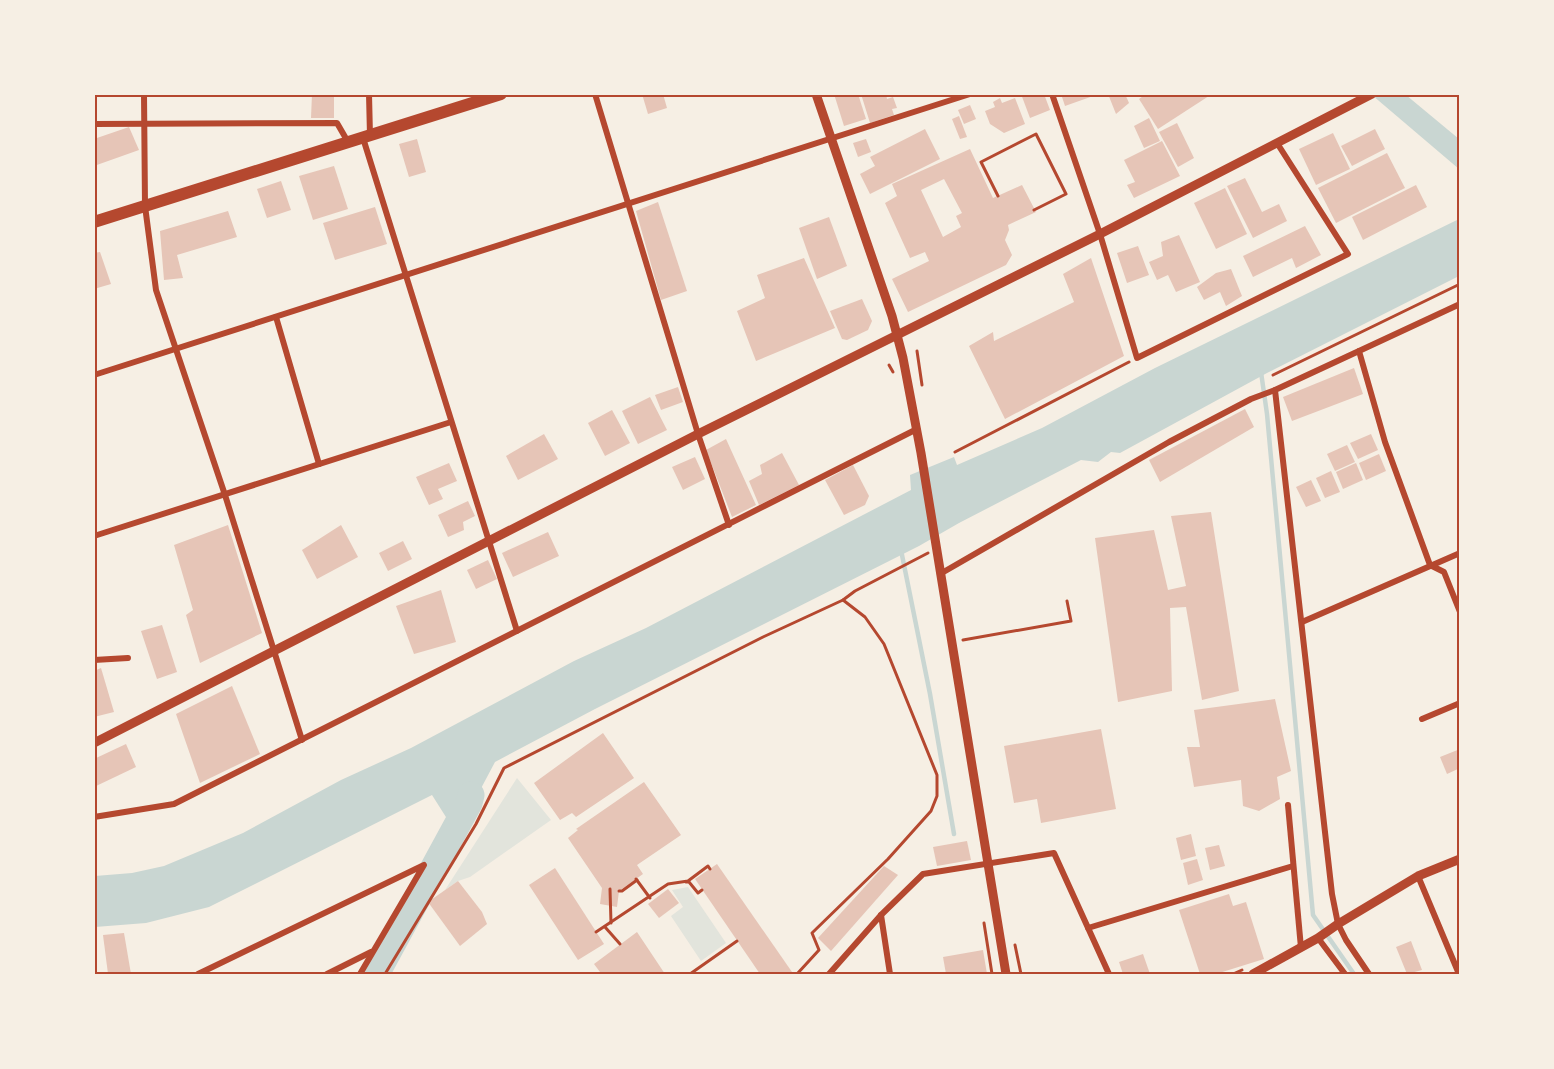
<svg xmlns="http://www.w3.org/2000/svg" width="1554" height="1069" font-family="'Varela Round',sans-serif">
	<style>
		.green { fill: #e2e4dc }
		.water { fill: #c9d6d2 }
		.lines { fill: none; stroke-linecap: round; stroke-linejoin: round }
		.stream { stroke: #c9d6d2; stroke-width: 4.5 }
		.river { stroke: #c9d6d2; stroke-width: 27 }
		.building { fill: #e6c5b7; fill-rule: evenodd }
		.path { stroke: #b5482f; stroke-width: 3 }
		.minor { stroke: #b5482f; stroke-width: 6 }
		.tertiary { stroke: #b5482f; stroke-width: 9 }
		.trunk { stroke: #b5482f; stroke-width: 12 }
		.neatline { fill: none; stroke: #b5482f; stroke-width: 2 }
	</style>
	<rect width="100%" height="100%" fill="#f6efe4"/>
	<g class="green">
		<path d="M517,778L551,820L470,877L458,881L445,890Z"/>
		<path d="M688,887L726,943L701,961L671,916L683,907L672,890Z"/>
	</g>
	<g class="water">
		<path d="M1372,95H1406L1459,139V169Z"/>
		<path d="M1459,219V276L1267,373L1120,453L1111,452L1098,462L1081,460L959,523L919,546L595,709L495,762L460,828L451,825L432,795L209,907L146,923L95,927V876L132,873L164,866L243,833L341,780L411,748L574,661L646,628L911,490L910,475L954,457L957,465L1042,428L1155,368Z"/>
	</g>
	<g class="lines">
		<g class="stream">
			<path d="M1261,372L1267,414L1313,915L1354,974"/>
			<path d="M901,550L930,694L954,834"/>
		</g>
		<path class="river" d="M376,974L469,803L471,795"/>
	</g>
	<g class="building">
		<path d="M312,94H334V118H311Z"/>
		<path d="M642,94H663L667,108L648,114Z"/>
		<path d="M834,94H858L866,119L844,126Z"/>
		<path d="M861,94H886L887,99L893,97L897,108L892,109L894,115L870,123Z"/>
		<path d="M1021,94H1044L1050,110L1030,118Z"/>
		<path d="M1061,94H1096V95L1065,106Z"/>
		<path d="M1108,94H1125L1129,103L1116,114Z"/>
		<path d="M1146,94H1212L1158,129L1139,99Z"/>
		<path d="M1000,98L1002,103L1015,98L1025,124L1004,133L990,124L985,111L995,107L993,102Z"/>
		<path d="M970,105L976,119L964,124L958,110Z"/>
		<path d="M959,116L967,137L960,139L952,119Z"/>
		<path d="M1149,118L1160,141L1144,148L1134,126Z"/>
		<path d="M1177,123L1194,158L1178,167L1159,132Z"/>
		<path d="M129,127L139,150L94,166V139Z"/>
		<path d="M925,129L940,159L870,194L860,174L875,166L870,157Z"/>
		<path d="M1375,129L1385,149L1352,166L1341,146Z"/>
		<path d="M1333,133L1350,169L1316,185L1299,149Z"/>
		<path d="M417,139L426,172L409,177L399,144Z"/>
		<path d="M866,139L871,152L858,157L853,143Z"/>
		<path d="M1162,141L1180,176L1134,198L1127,185L1135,182L1124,160Z"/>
		<path d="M970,149L993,198L1022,185L1036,212L1008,225L1009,230L1005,240L1012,255L1006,265L908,312L892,279L929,261L925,252L910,258L885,203L897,196L892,184ZM944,179L962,213L956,216L961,227L943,237L921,190Z"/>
		<path d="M1387,153L1405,188L1336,223L1318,188Z"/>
		<path d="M334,166L348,209L313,220L299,176Z"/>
		<path d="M1245,178L1262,212L1279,204L1287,221L1253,238L1227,186Z"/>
		<path d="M281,181L291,210L267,218L257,189Z"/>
		<path d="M1416,185L1427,207L1363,240L1352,217Z"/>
		<path d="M1225,188L1247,234L1216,249L1194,203Z"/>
		<path d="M658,202L687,291L661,300L636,211Z"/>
		<path d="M375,207L387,244L335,260L323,223Z"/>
		<path d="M228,211L237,237L177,255L183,278L164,280L160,231Z"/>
		<path d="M829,217L847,266L817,279L799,228Z"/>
		<path d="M1305,226L1321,255L1296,268L1292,258L1253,277L1243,256Z"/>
		<path d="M1179,235L1200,282L1176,292L1168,275L1157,280L1149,262L1163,256L1161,242Z"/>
		<path d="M1138,246L1149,275L1127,283L1117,253Z"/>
		<path d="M100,252L111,284L94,289V253Z"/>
		<path d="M804,258L835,328L756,361L737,311L765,298L757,275Z"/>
		<path d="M1091,258L1124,356L1005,419L969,346L993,332L994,341L1074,302L1063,274Z"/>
		<path d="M1231,269L1242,296L1226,306L1220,292L1204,300L1197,287L1216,273Z"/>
		<path d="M862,299L872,321L868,330L847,340L842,339L830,311Z"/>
		<path d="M1354,368L1363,394L1292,421L1283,397Z"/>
		<path d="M678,387L683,402L661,410L655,395Z"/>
		<path d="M650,397L667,430L638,444L622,411Z"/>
		<path d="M1245,409L1254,427L1160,482L1149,460Z"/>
		<path d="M612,410L630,443L605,456L588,423Z"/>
		<path d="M544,434L558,459L518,480L506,456Z"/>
		<path d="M1371,434L1378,450L1358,459L1350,443Z"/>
		<path d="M726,439L756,505L732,517L706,450Z"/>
		<path d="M1347,445L1355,462L1335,471L1327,454Z"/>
		<path d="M782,453L799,485L759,505L749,481L762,474L760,465Z"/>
		<path d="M1379,454L1386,471L1366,480L1359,463Z"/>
		<path d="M695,457L705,479L683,490L672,467Z"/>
		<path d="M449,463L457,481L438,489L443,499L429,505L416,477Z"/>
		<path d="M1356,463L1363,480L1343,489L1336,472Z"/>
		<path d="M853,465L869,496L865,505L844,515L825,480Z"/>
		<path d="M1331,471L1340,492L1325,498L1316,478Z"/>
		<path d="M1311,480L1321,501L1306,507L1296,487Z"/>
		<path d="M468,501L475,516L463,522L464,530L448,537L438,515Z"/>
		<path d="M1211,512L1239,691L1202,700L1186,607L1170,608L1172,691L1118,702L1095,538L1154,530L1168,590L1186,586L1171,516Z"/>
		<path d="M228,525L262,633L200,663L186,615L193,610L174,545Z"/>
		<path d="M341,525L358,557L317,579L302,550Z"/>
		<path d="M548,532L559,556L513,577L502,553Z"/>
		<path d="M403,541L412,559L388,571L379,553Z"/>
		<path d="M488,560L497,579L476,589L467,570Z"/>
		<path d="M441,590L456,642L414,654L396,606Z"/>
		<path d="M162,625L177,672L157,679L141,631Z"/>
		<path d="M101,668L114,712L94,717V671Z"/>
		<path d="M232,686L260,754L200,783L176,714Z"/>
		<path d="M1275,699L1291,771L1277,777L1280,799L1259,811L1243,806L1241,780L1194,787L1187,747H1200L1194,710Z"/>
		<path d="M1101,729L1116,809L1041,823L1037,799L1014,803L1004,746Z"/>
		<path d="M603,733L634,778L576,817L572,813L560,820L534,783Z"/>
		<path d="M126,744L136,767L94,787V759Z"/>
		<path d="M1460,749V768L1447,774L1440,757Z"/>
		<path d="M644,782L681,835L637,865L643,874L619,891L617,907L600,904L602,888L568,838L578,830L576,829Z"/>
		<path d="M1191,834L1196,856L1181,860L1176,838Z"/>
		<path d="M967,841L971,860L937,866L933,847Z"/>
		<path d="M1219,845L1225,866L1210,870L1205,848Z"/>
		<path d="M1197,859L1203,880L1188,885L1183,863Z"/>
		<path d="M717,864L792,972L788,974H760L695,879Z"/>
		<path d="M884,866L898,875L831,951L818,938Z"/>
		<path d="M555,868L604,944L578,960L529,885Z"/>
		<path d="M458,881L482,912L487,924L460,946L428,902Z"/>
		<path d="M668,889L679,903L659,918L648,904Z"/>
		<path d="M1229,894L1233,906L1246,902L1264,959L1216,974H1200L1179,910Z"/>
		<path d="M637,932L665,974H597L600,972L594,964Z"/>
		<path d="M124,933L131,974H108L103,935Z"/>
		<path d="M1411,941L1422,970L1407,974L1396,947Z"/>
		<path d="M983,950L987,974H946L943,957Z"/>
		<path d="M1143,954L1150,974H1123L1119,962Z"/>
	</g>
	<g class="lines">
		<g class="path">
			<path d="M998,196L981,162L1036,134L1066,194L1034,210"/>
			<path d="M917,351L922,385"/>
			<path d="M889,365L893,372"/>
			<path d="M1273,375L1460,284"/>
			<path d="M955,452L1129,362"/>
			<path d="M843,600L855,591L928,553"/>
			<path d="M963,640L1071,621L1067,601"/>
			<path d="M636,879L650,898"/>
			<path d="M686,882H689L698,893L702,890"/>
			<path d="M610,889L611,923"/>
			<path d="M619,891H622L637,880"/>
			<path d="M984,923L992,974"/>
			<path d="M605,927L620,944"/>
			<path d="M596,932L668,884L688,881L708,866L710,869"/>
			<path d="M1015,945L1021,974"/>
			<path d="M385,974L476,824L504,768L763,637L843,600L865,617L884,644L937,775V796L931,811L888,859L812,933L819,950L797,974"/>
			<path d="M690,974L737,941"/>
			<path d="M1233,974L1242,970"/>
		</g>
		<g class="minor">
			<path d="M144,94L145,206L156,290L225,495L302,740"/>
			<path d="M369,94L370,136"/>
			<path d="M595,94L698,434L729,525"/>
			<path d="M1052,94L1100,234L1137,358L1348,254L1277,143"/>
			<path d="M94,124L337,123L348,142"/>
			<path d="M363,138L517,631"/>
			<path d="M1460,304L1359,351L1385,442L1430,565L1444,572L1460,612"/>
			<path d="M276,317L319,464"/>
			<path d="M1359,351L1275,390L1332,894L1338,924L1346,940L1369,974"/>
			<path d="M94,375L970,94"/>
			<path d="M94,536L451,422"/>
			<path d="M940,574L1169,442L1251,399L1275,390"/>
			<path d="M1302,622L1460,553"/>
			<path d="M94,660L128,658"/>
			<path d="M1422,719L1460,703"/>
			<path d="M1288,805L1301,948"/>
			<path d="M94,817L174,804L915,430"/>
			<path d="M1418,876L1459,974"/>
			<path d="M881,915L890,974"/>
			<path d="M1088,928L1293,866"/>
			<path d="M1318,938L1345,974"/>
			<path d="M198,974L424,865L360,974"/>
			<path d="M327,974L371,952"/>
			<path d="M829,974L881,915L923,874L1054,853L1109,974"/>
		</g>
		<g class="tertiary">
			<path d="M816,94L892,316L903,358L921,453L1006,974"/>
			<path d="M94,743L698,434L1100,234L1372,94"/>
			<path d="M1253,974L1318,938L1338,924L1418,876L1460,859"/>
		</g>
		<path class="trunk" d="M94,222L501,94"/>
	</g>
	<rect width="1554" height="1069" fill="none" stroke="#f6efe4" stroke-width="192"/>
	<rect x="96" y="96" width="1362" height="877" class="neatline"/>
</svg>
